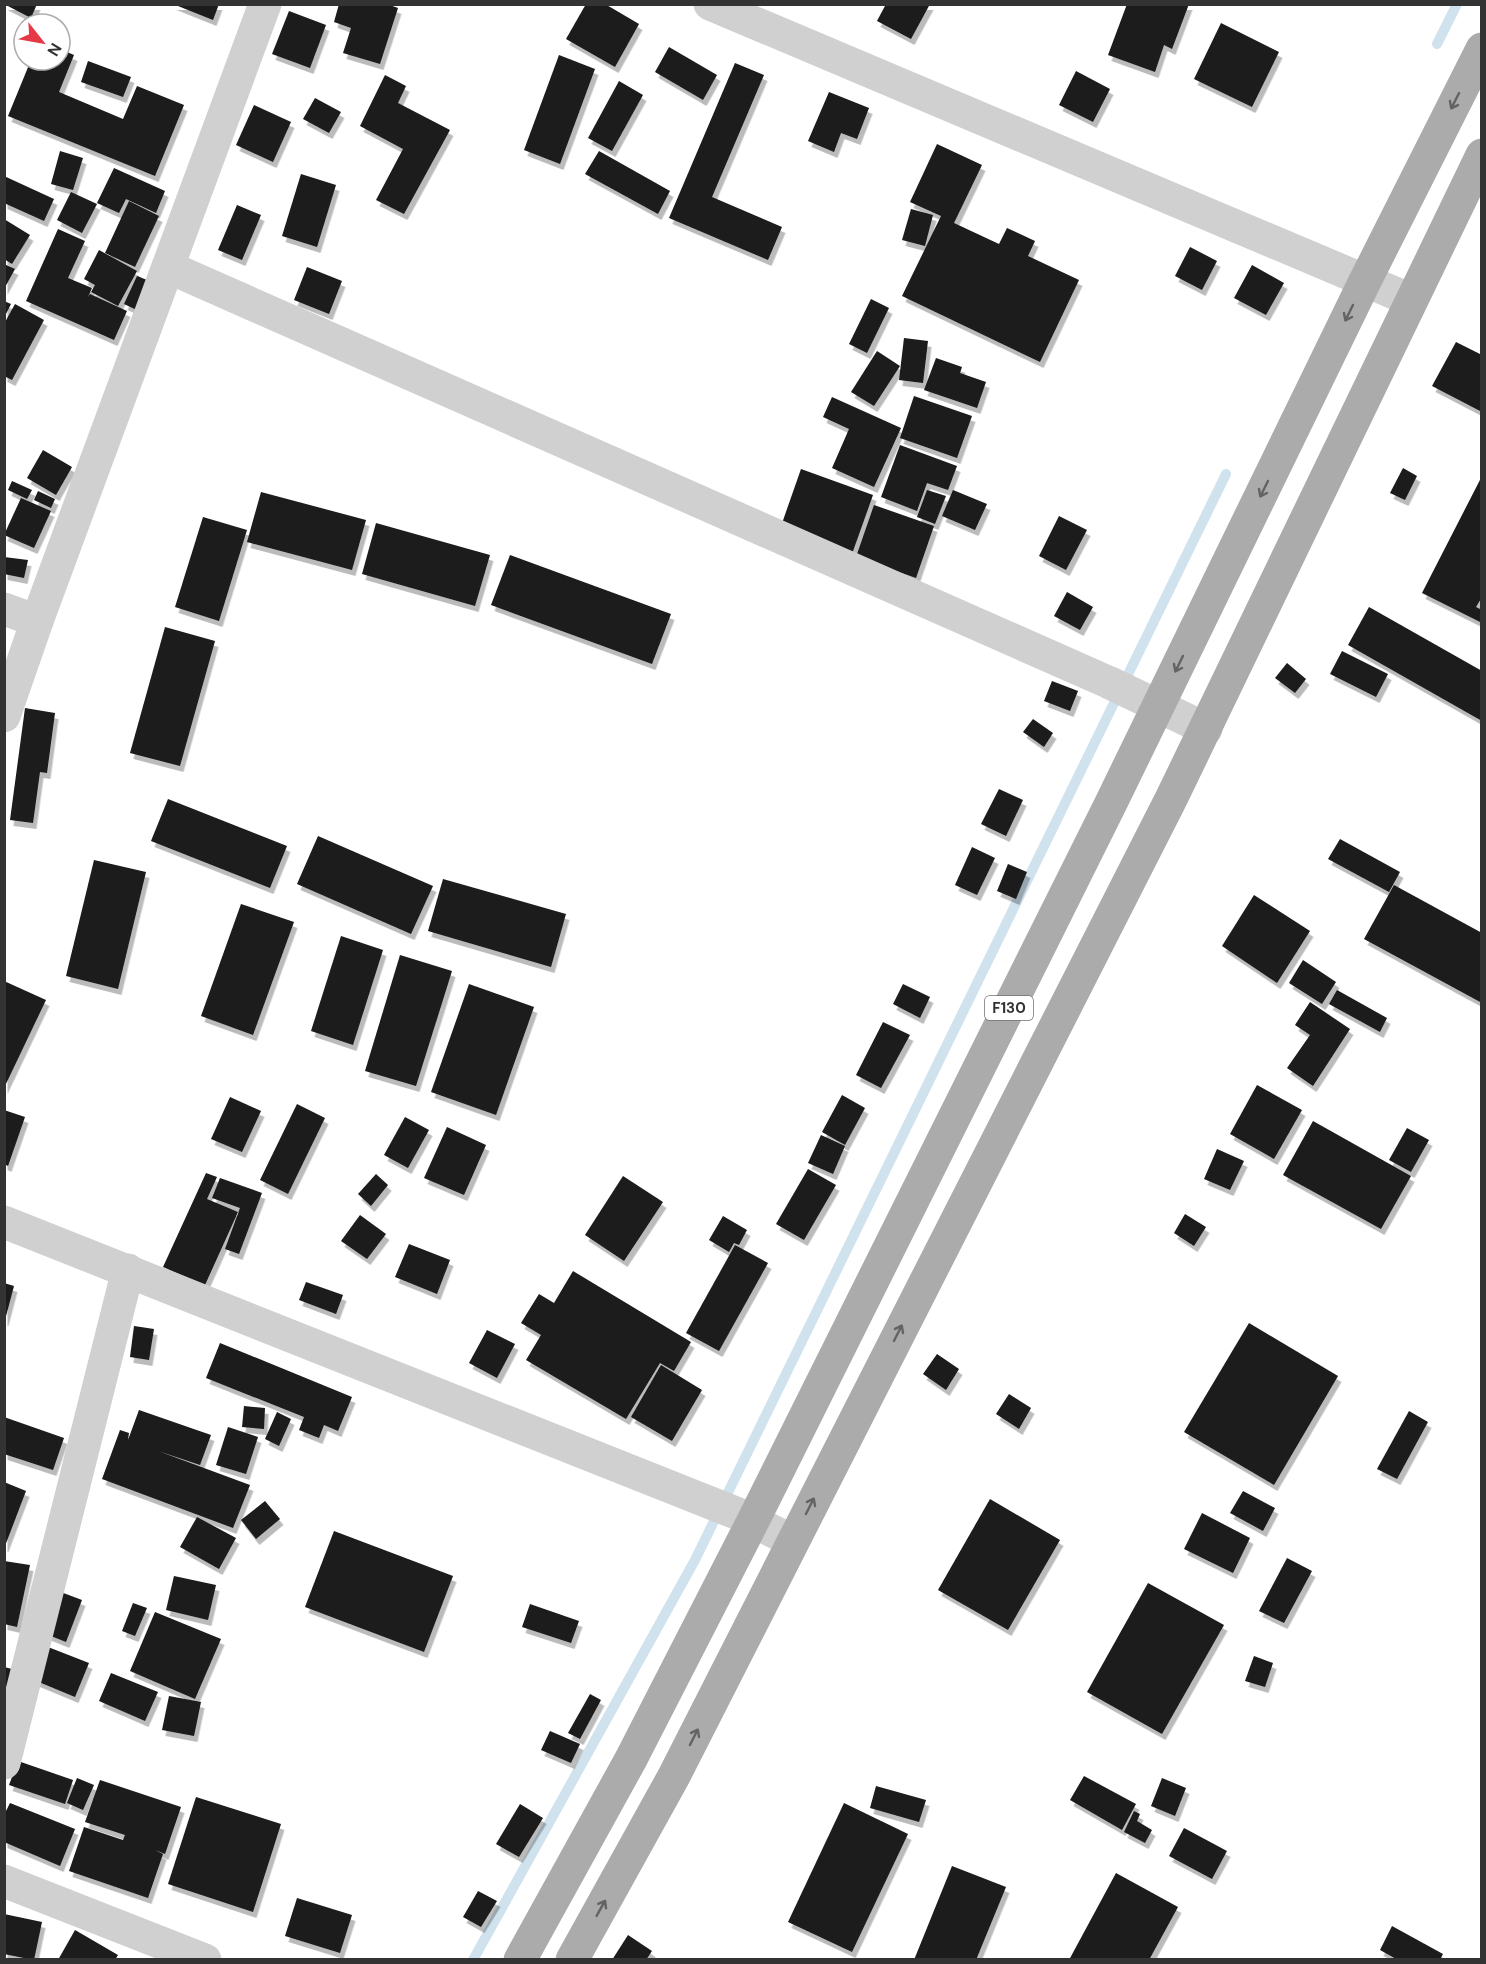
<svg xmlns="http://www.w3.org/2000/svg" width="1486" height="1964" font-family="'DM Sans',sans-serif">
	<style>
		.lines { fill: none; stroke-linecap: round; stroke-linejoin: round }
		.stream { stroke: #cfe2ee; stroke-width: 10 }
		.building { fill: #1a1a1a; filter: url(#shadow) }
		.minor { stroke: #d0d0d0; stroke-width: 33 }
		.primary { stroke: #ababab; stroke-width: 33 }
		.oneway { stroke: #636363 }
		.labels { text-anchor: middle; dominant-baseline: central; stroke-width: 6; stroke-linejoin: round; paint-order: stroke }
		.shield { fill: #fff; stroke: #707070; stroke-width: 1.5 }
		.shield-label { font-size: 15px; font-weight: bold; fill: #333 }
	</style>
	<defs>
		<filter id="shadow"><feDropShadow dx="3.5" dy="6" stdDeviation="0" flood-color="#0004"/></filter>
	</defs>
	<rect width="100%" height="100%" fill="#fff"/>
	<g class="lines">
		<g class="stream">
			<path d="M1437,44L1457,4"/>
			<path d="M473,1960L695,1560L1226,474"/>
		</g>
	</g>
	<g class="building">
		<path d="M4,4H37L31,18Z"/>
		<path d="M173,4H219L213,20Z"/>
		<path d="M339,4H387L398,8L380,64L343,53L351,28L334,22Z"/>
		<path d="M586,4H605L639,24L615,67L566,39Z"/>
		<path d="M886,4H930L911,39L877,21Z"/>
		<path d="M1127,4H1189L1172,49L1164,45L1155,72L1108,55Z"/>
		<path d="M289,11L326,25L310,68L272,54Z"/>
		<path d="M1221,23L1279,52L1252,107L1194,79Z"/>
		<path d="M669,47L717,75L703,100L655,72Z"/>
		<path d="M60,49L74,55L59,92L123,119L137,86L184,105L155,176L8,116L31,60H60Z"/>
		<path d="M559,55L595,69L560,164L524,150Z"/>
		<path d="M88,61L131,77L123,97L81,82Z"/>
		<path d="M735,63L764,75L712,197L782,227L768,260L669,218Z"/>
		<path d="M1076,71L1110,89L1093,122L1059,105Z"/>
		<path d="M385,75L406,86L398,103L450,130L404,214L376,200L403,149L360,126Z"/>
		<path d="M619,81L643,95L612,151L588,138Z"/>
		<path d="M829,92L869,108L857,139L841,133L834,152L808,141Z"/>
		<path d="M315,98L341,112L329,133L303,119Z"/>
		<path d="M254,105L291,122L273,162L236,145Z"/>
		<path d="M937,144L982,165L954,223L999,244L1007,228L1035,241L1028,256L1079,280L1040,362L902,296L941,216L910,202Z"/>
		<path d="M60,151L83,158L73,190L51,184Z"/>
		<path d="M599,151L670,191L658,214L585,174Z"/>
		<path d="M114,168L165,191L156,213L126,199L119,213L97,203Z"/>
		<path d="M301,174L336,185L317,247L282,236Z"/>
		<path d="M4,176L54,199L44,221L4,203Z"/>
		<path d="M71,192L97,204L82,233L57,220Z"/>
		<path d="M129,201L159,216L135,267L105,253Z"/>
		<path d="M237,205L261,215L242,260L218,250Z"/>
		<path d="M911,209L933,215L925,246L902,240Z"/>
		<path d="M4,219L30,235L12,264L4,259Z"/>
		<path d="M58,229L85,241L68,278L92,288L88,297L90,294L127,311L114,340L26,301Z"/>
		<path d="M1190,247L1217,261L1202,290L1175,276Z"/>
		<path d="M99,250L137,271L118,306L91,292L95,285L84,279Z"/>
		<path d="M4,264L15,269L4,289Z"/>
		<path d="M1252,265L1284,283L1266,315L1234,298Z"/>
		<path d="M307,267L342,281L329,314L294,300Z"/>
		<path d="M137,276L152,282L139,311L124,304Z"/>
		<path d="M871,299L889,308L867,353L849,344Z"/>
		<path d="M4,301L11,304L4,318Z"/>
		<path d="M15,304L44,320L12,380L4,376V324Z"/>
		<path d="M904,338L928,341L923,383L899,380Z"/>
		<path d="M1456,342L1482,355V412L1432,386Z"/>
		<path d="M877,351L900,366L874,406L851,392Z"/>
		<path d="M936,358L962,367L960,373L986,382L977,408L924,390Z"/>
		<path d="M914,396L972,416L957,458L900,438Z"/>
		<path d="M832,397L901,428L874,487L832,468L849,429L823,417Z"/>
		<path d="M900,445L957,466L948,490L927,483L917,511L881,497Z"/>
		<path d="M43,450L72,467L56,495L27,478Z"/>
		<path d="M1403,468L1417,476L1405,500L1390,493Z"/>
		<path d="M801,469L873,495L852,554L780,529Z"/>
		<path d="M1482,476V597L1476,607L1482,610V623L1422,593Z"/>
		<path d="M12,481L32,490L27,499L8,490Z"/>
		<path d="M927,490L946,496L935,524L917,517Z"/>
		<path d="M953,490L987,504L975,530L942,516Z"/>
		<path d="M38,491L55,499L51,508L34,500Z"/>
		<path d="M261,492L366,520L352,570L247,542Z"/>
		<path d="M21,498L51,511L34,548L4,535Z"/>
		<path d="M874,505L934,526L916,578L856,557Z"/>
		<path d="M1059,516L1087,530L1066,570L1039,556Z"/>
		<path d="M203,517L247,530L219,621L175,607Z"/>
		<path d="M376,523L490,555L475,606L362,574Z"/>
		<path d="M510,555L671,614L652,664L491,605Z"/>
		<path d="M4,557L28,560L24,578L4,574Z"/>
		<path d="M1067,592L1093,607L1080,630L1054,616Z"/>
		<path d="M1369,607L1482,671V721L1348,645Z"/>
		<path d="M165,627L215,641L180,766L130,753Z"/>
		<path d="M1342,651L1388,674L1376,697L1330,674Z"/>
		<path d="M1287,663L1306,679L1295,693L1275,678Z"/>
		<path d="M1052,681L1078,691L1070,711L1044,701Z"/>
		<path d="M25,708L55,713L47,773L40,772L33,823L10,820Z"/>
		<path d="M1033,719L1053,733L1044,747L1023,732Z"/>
		<path d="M999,789L1023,800L1006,836L981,824Z"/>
		<path d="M168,799L287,846L270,888L151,841Z"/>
		<path d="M318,836L433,886L411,934L297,884Z"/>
		<path d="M1340,839L1400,872L1389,892L1328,859Z"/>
		<path d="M972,847L995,858L977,895L955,885Z"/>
		<path d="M94,860L146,872L118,989L66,976Z"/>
		<path d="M1008,864L1027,872L1016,899L997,891Z"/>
		<path d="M443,879L566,914L551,967L428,931Z"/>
		<path d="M1394,885L1482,933V1003L1364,939Z"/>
		<path d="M1254,895L1310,931L1277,983L1222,946Z"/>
		<path d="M241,904L294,922L253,1035L201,1016Z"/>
		<path d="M341,936L383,950L353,1045L311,1031Z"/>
		<path d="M400,955L452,971L416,1086L365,1071Z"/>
		<path d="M1303,960L1336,982L1322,1004L1289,983Z"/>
		<path d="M4,981L46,1000L4,1088Z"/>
		<path d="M469,984L534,1007L496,1115L431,1092Z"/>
		<path d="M903,984L930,997L920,1018L893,1004Z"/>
		<path d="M1337,990L1387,1018L1380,1032L1329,1004Z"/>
		<path d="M1310,1002L1350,1029L1313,1086L1287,1068L1310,1035L1295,1025Z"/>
		<path d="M883,1022L910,1035L881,1088L856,1075Z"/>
		<path d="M1257,1085L1302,1110L1274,1159L1230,1134Z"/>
		<path d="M842,1095L865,1108L845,1145L822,1132Z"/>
		<path d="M230,1097L261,1111L242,1152L211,1139Z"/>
		<path d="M297,1104L325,1118L288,1194L260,1180Z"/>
		<path d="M4,1110L25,1117L8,1166L4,1164Z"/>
		<path d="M405,1117L429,1130L408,1168L384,1155Z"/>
		<path d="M1313,1121L1411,1176L1381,1229L1283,1175Z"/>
		<path d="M447,1127L486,1145L464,1195L424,1178Z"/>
		<path d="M1407,1128L1429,1140L1411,1172L1389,1160Z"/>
		<path d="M821,1135L845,1146L833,1174L808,1163Z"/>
		<path d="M1217,1149L1244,1161L1230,1190L1204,1179Z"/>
		<path d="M808,1169L836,1185L804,1240L776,1224Z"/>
		<path d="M206,1173L217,1177L207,1199L238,1212L205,1285L163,1267Z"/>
		<path d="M376,1174L388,1185L371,1206L358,1194Z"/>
		<path d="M623,1176L663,1202L624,1261L585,1235Z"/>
		<path d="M220,1178L262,1193L239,1254L225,1249L240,1208L212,1198Z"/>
		<path d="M1185,1214L1206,1227L1194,1246L1174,1233Z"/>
		<path d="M360,1215L386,1234L367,1259L341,1241Z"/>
		<path d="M723,1216L747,1230L739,1245L734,1243L729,1252L709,1240Z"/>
		<path d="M409,1244L450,1260L437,1294L395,1277Z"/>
		<path d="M735,1245L768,1263L719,1351L686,1333Z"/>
		<path d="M573,1271L691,1342L674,1371L660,1363L626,1419L526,1360L541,1335L521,1323L539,1294L554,1303Z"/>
		<path d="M306,1282L343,1295L336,1314L299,1300Z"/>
		<path d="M4,1283L14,1286L5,1320H4Z"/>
		<path d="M1249,1323L1338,1376L1274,1485L1184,1432Z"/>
		<path d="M134,1326L154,1329L149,1360L130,1357Z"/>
		<path d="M487,1330L515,1344L497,1378L469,1363Z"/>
		<path d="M220,1343L352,1397L338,1431L324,1425L319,1438L299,1430L304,1417L206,1378Z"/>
		<path d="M937,1354L959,1369L946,1390L923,1374Z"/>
		<path d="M661,1365L702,1390L672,1441L631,1417Z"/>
		<path d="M1009,1394L1031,1408L1019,1429L996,1414Z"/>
		<path d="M244,1406L265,1408L264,1429L242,1427Z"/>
		<path d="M139,1410L211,1435L200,1465L158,1451L250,1485L233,1528L102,1479L120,1430L129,1433L128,1440Z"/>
		<path d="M1409,1411L1428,1422L1397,1479L1377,1469Z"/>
		<path d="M277,1412L291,1419L279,1446L265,1439Z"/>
		<path d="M4,1417L64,1438L53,1470L4,1454Z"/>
		<path d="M228,1427L258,1437L246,1474L216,1465Z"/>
		<path d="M4,1482L26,1491L5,1546H4Z"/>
		<path d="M1243,1491L1275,1508L1263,1531L1230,1513Z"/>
		<path d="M990,1499L1060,1540L1008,1630L938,1590Z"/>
		<path d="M265,1501L280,1519L256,1539L241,1520Z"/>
		<path d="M1202,1513L1250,1538L1233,1573L1184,1549Z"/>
		<path d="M197,1517L236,1538L219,1569L180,1547Z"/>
		<path d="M334,1531L453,1576L424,1652L305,1607Z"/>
		<path d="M1287,1558L1312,1571L1284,1623L1259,1611Z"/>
		<path d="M4,1561L30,1565L17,1627L4,1624Z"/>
		<path d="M174,1576L216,1585L208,1620L166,1610Z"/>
		<path d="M1148,1583L1224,1625L1162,1734L1087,1692Z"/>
		<path d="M58,1591L82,1600L66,1642L41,1632Z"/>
		<path d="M133,1603L147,1608L135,1636L122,1631Z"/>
		<path d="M530,1604L579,1621L571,1643L522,1627Z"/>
		<path d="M155,1612L221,1639L195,1699L130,1671Z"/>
		<path d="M48,1647L89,1663L75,1697L34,1680Z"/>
		<path d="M1254,1656L1273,1663L1265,1687L1245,1681Z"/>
		<path d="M4,1667L12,1669L5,1693H4Z"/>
		<path d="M111,1673L158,1692L145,1721L99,1701Z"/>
		<path d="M590,1694L601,1700L580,1739L568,1733Z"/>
		<path d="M169,1696L201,1702L194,1736L162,1730Z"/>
		<path d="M550,1731L580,1744L571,1763L541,1750Z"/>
		<path d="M18,1761L73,1780L65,1804L9,1785Z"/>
		<path d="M1084,1776L1136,1804L1122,1830L1070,1800Z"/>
		<path d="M77,1778L94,1785L83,1810L67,1803Z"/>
		<path d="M1162,1778L1186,1788L1175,1816L1151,1806Z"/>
		<path d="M100,1780L181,1807L165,1854L155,1850L163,1854L148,1898L69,1871L84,1827L123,1840L125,1835L85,1822Z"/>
		<path d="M876,1786L926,1800L919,1822L870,1808Z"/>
		<path d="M196,1797L281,1824L253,1912L168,1884Z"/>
		<path d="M10,1803L75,1829L60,1866L4,1842V1815Z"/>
		<path d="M844,1803L908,1834L852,1952L788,1922Z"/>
		<path d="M520,1804L543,1818L519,1857L496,1844Z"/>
		<path d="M1134,1811L1140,1814L1137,1821L1152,1830L1145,1843L1124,1832Z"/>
		<path d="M1184,1828L1227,1851L1212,1879L1169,1856Z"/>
		<path d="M952,1866L1006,1887L976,1960H914Z"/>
		<path d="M1116,1873L1178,1907L1149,1960H1069Z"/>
		<path d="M478,1891L497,1901L481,1927L463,1917Z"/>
		<path d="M297,1898L352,1915L340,1953L285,1936Z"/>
		<path d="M4,1914L42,1922L34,1960L4,1954Z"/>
		<path d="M1392,1926L1443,1954L1440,1960H1398L1380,1950Z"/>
		<path d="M75,1930L118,1955L115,1960H58Z"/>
		<path d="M628,1935L652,1951L646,1960H612Z"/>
	</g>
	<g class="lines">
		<g class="minor">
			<path d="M710,4L1411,300"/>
			<path d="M168,267L1108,682L1206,729"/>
			<path d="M4,609L37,621"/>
			<path d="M4,716L37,621L265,4"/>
			<path d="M4,1222L741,1515L792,1541"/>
			<path d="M4,1763L128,1270"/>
			<path d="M4,1881L205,1960"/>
		</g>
		<g class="primary">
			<path d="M520,1960L631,1759L753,1521L1110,805L1365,281L1482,49"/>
			<path d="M572,1960L674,1776L1171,799L1482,155"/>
		</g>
	</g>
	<defs><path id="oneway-shaft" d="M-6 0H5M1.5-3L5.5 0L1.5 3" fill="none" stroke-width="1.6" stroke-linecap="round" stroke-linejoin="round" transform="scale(1.5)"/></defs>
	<g class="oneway">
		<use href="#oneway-shaft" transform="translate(1455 101) rotate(117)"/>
		<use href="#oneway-shaft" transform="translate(1349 313) rotate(116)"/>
		<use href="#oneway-shaft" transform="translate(1264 489) rotate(116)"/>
		<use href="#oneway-shaft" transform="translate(1179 664) rotate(116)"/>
		<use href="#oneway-shaft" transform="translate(898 1333) rotate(-63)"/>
		<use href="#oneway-shaft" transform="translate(810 1506) rotate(-63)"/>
		<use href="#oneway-shaft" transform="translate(694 1737) rotate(-63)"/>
		<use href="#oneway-shaft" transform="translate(601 1908) rotate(-61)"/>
	</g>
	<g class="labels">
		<rect class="shield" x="985" y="996" width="48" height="24" rx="4.5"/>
		<g class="shield-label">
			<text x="1009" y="1008">F130</text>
		</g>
	</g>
	<rect width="1486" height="1964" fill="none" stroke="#333333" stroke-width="12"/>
	<g transform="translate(42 42) rotate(121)"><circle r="28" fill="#ffffff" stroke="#adadad" stroke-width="1.5"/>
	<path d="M0-4.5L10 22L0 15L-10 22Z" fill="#e63946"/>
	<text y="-9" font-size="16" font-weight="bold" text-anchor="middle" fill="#333333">N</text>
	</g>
</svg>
